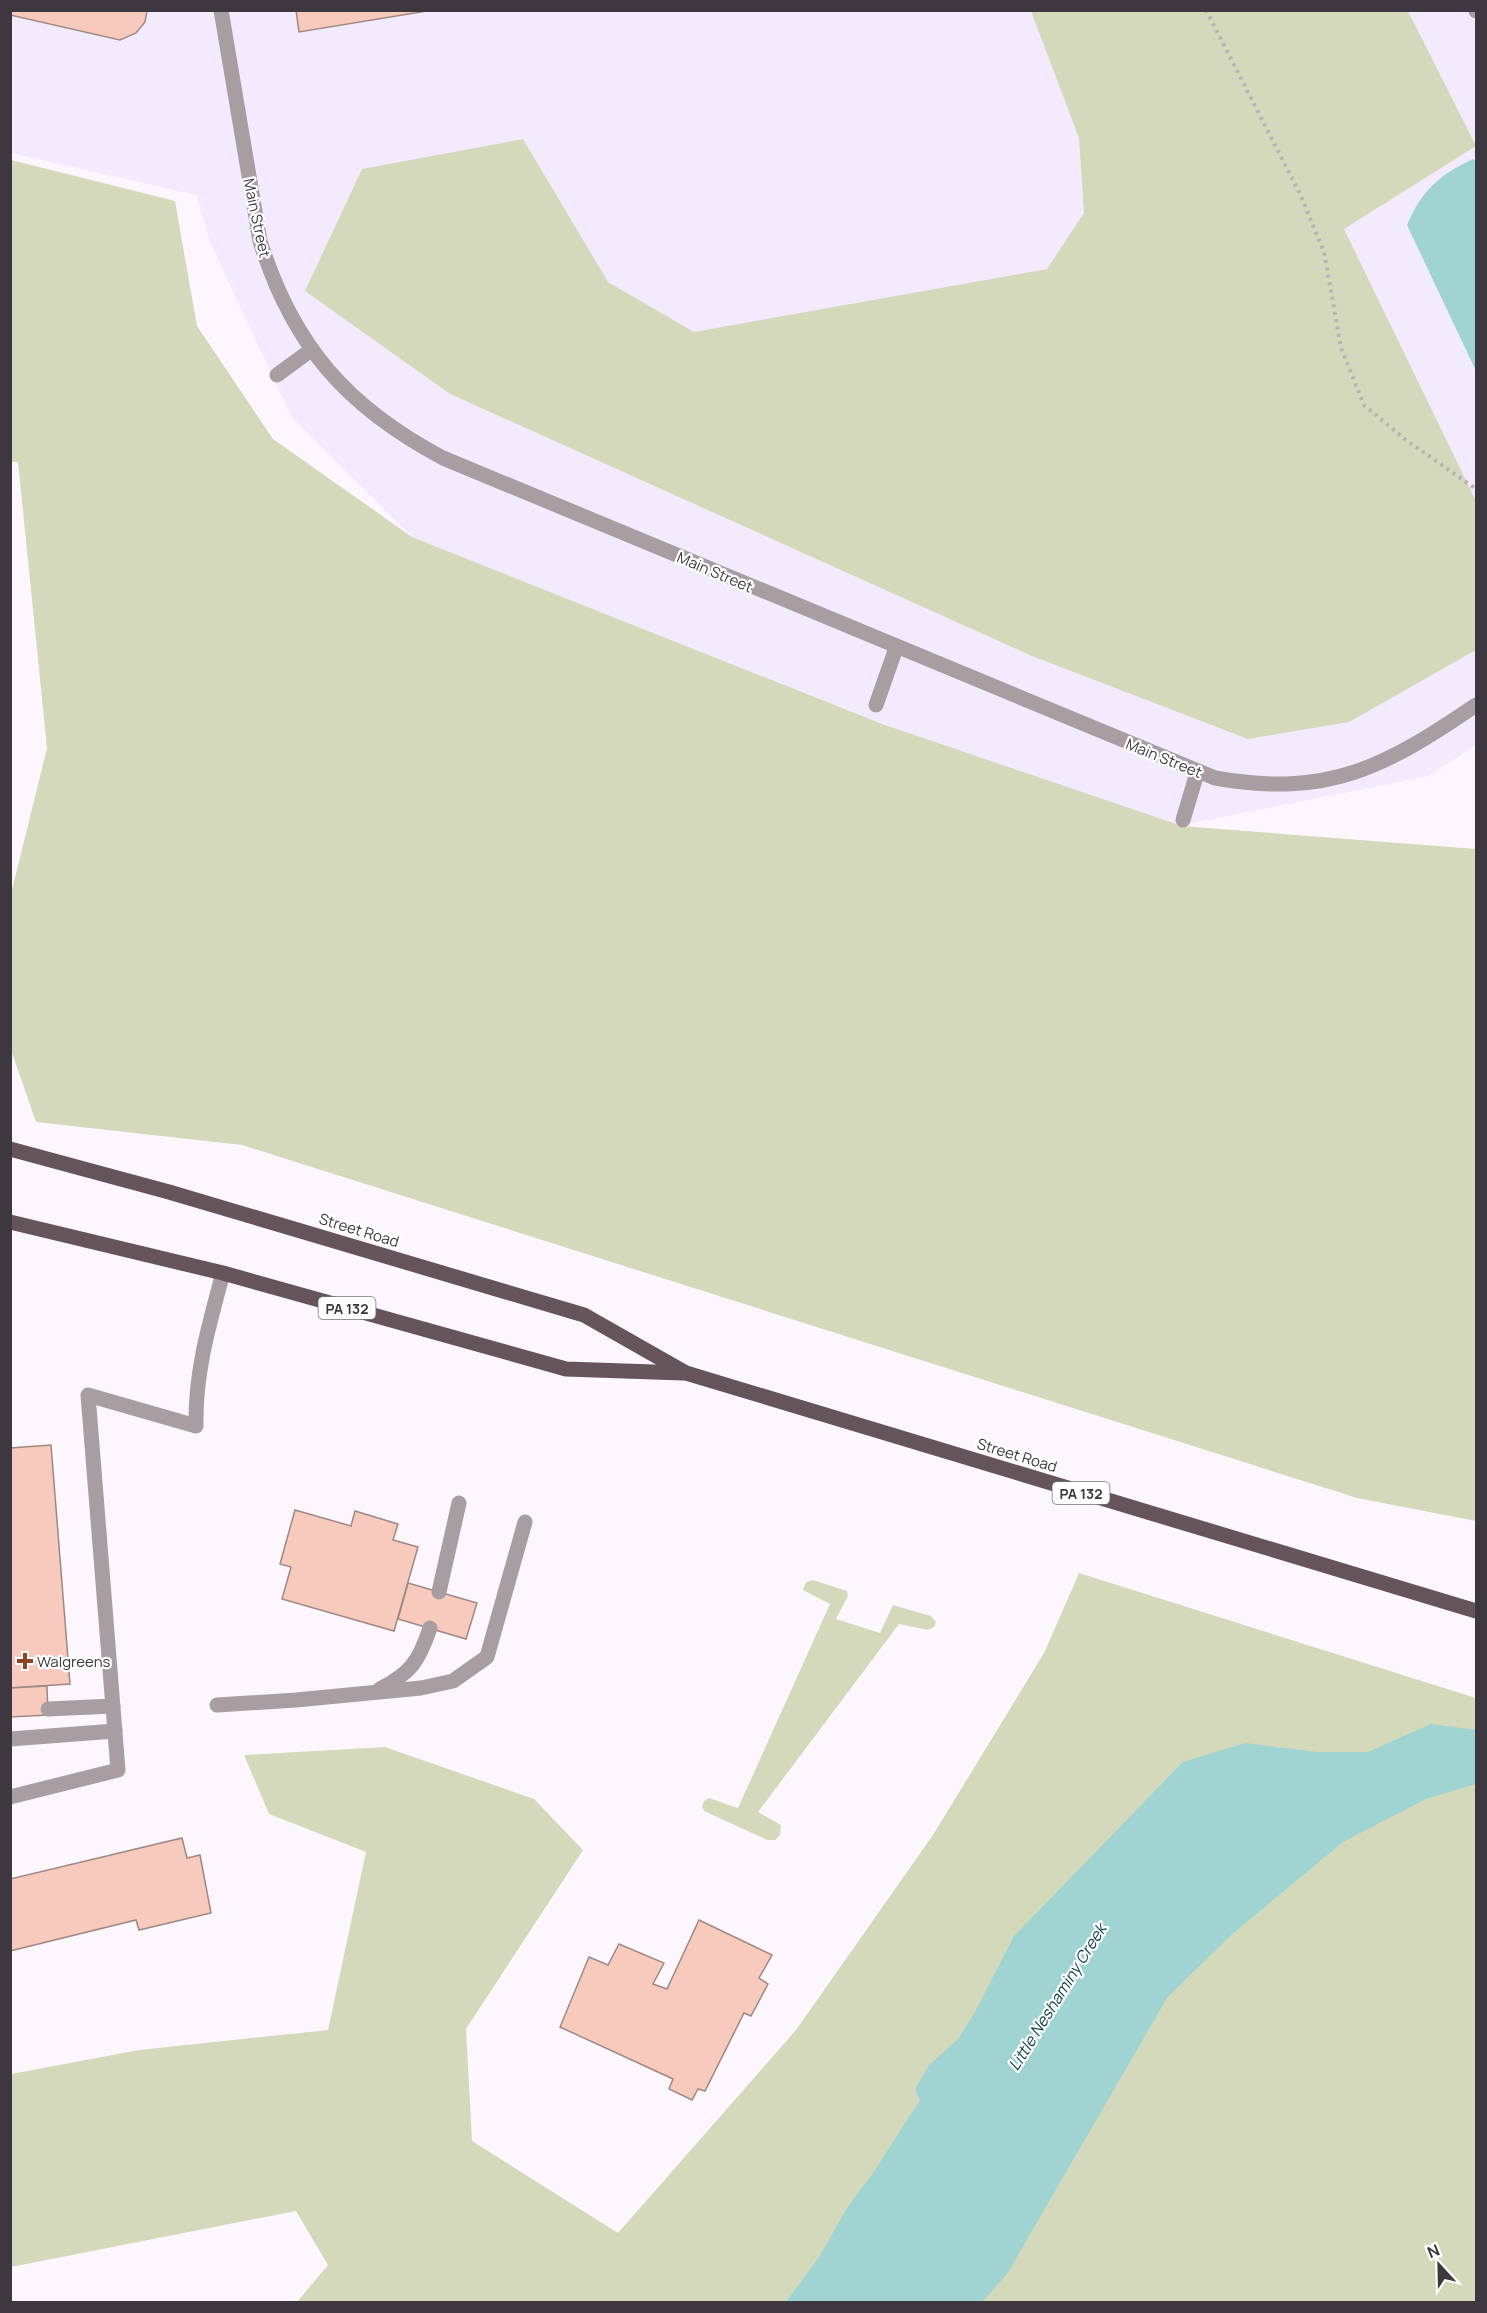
<svg xmlns="http://www.w3.org/2000/svg" width="1487" height="2313" font-family="Manrope,sans-serif">
	<style>
		.commercial { fill: #f2ebfd }
		.green { fill: #d5d9bb }
		.water { fill: #9fd4d3 }
		.building { fill: #f7cabd; stroke: #9e8982; stroke-width: 1.5 }
		.lines { fill: none; stroke-linecap: round; stroke-linejoin: round }
		.path { stroke: #b7b2b9; stroke-width: 4; stroke-dasharray: 3 4.5; stroke-linecap: butt }
		.lane { stroke: #a89ea1; stroke-width: 15 }
		.street { stroke: #a89ea1; stroke-width: 15 }
		.primary { stroke: #65545a; stroke-width: 15 }
		.poi-dot { fill: #8d4524; stroke: #fff; stroke-width: 2 }
		.labels { text-anchor: middle; dominant-baseline: central; stroke-width: 4.5; stroke-linejoin: round; paint-order: stroke }
		.shield { fill: #fff; stroke: #777479; stroke-width: 1.5 }
		.shield-label { font-size: 14px; font-weight: bold; fill: #3d383f }
		.street-label { font-size: 15px; fill: #3d383f; stroke: #fff }
		.poi-label { font-size: 15px; fill: #3d383f; stroke: #fff; text-anchor: start }
		.water-label { font-size: 16px; font-style: italic; fill: #124343; stroke: #fff }
	</style>
	<rect width="100%" height="100%" fill="#fcf7fe"/>
	<path class="commercial" d="M11,11H1476V745L1429,776L1153,831L412,537L292,418L210,242L196,195L11,153Z"/>
	<g class="green">
		<path d="M1031,11H1408L1476,146L1344,229L1476,501V650L1349,722L1248,739L1032,656L450,394L305,291L362,169L523,139L608,282L694,332L1047,269L1084,213L1079,138Z"/>
		<path d="M11,160L175,201L197,326L273,439L412,537L885,725L1182,826L1476,849V1521L1357,1498L242,1145L36,1122L11,1050V894L47,748L18,462H11Z"/>
		<path d="M1079,1573L1476,1698V2302H297L328,2265L296,2211L11,2267V2074L139,2050L328,2030L366,1852L269,1814L244,1755L385,1747L534,1799L583,1850L466,2029L472,2141L618,2233L796,2030L933,1835L1044,1653Z"/>
		<path d="M813,1580L847,1591L848,1596L836,1619L880,1633L893,1605L931,1616L936,1622L934,1627L928,1630L899,1624L758,1812L781,1825L780,1835L775,1840H767L704,1811L702,1807L704,1801L709,1798L738,1808L830,1604L803,1590L806,1582Z"/>
	</g>
	<g class="water">
		<path d="M1473,159L1476,162V371L1407,225C1422,190 1439,175 1473,159Z"/>
		<path d="M1431,1724L1476,1730V1784L1426,1799L1343,1842L1230,1936L1167,1998L1007,2274L982,2302H786L819,2257L847,2208L873,2173L920,2100L915,2089L929,2065L958,2039L975,2012L1014,1936L1183,1762L1245,1743L1317,1752H1368Z"/>
	</g>
	<g class="building">
		<path d="M10,10H147V11L145,22L136,33L120,40L10,15Z"/>
		<path d="M296,10H433L299,32Z"/>
		<path d="M51,1445L70,1684L10,1688V1448Z"/>
		<path d="M295,1510L351,1526L355,1511L398,1524L393,1540L418,1547L394,1631L282,1599L291,1567L280,1564Z"/>
		<path d="M408,1583L477,1603L466,1639L398,1619Z"/>
		<path d="M47,1686L48,1715L10,1717V1688Z"/>
		<path d="M182,1838L187,1858L200,1855L211,1913L139,1930L136,1920L10,1951V1879Z"/>
		<path d="M699,1920L772,1955L759,1978L768,1984L751,2016L744,2013L705,2091L698,2089L692,2100L669,2089L673,2079L560,2027L589,1957L608,1965L619,1944L664,1963L653,1984L667,1989Z"/>
	</g>
	<g class="lines">
		<path class="path" d="M1206,10L1300,194L1324,252L1341,348L1364,405L1406,440L1476,489"/>
		<g class="lane">
			<path d="M277,375L311,350"/>
			<path d="M876,705L896,648"/>
			<path d="M1183,820L1197,773"/>
			<path d="M439,1592L459,1503"/>
			<path d="M380,1689C411,1673 419,1661 430,1628"/>
			<path d="M217,1705L296,1700L421,1688L453,1681L487,1657L525,1522"/>
			<path d="M48,1709L113,1706"/>
			<path d="M10,1739L115,1731"/>
			<path d="M10,1797L118,1770L88,1395L196,1426C195,1372 209,1325 223,1273"/>
		</g>
		<g class="street">
			<path d="M221,10L260,241C293,346 347,407 443,458L1215,778C1329,798 1385,767 1476,705"/>
			<path d="M1476,10V11"/>
		</g>
		<g class="primary">
			<path d="M10,1149L169,1192L584,1315L686,1373L1476,1611"/>
			<path d="M10,1222L223,1273L566,1369L683,1373"/>
		</g>
	</g>
	<path class="poi-dot" d="M22 1652h6v6h6v6h-6v6h-6v-6h-6v-6h6z"/>
	<g class="labels">
		<g class="shield">
			<rect x="318.5" y="1297" width="57" height="22" rx="4.5"/>
			<rect x="1052.5" y="1482" width="57" height="22" rx="4.5"/>
		</g>
		<g class="shield-label">
			<text x="347" y="1308">PA 132</text>
			<text x="1081" y="1493">PA 132</text>
		</g>
		<g class="street-label">
			<text transform="translate(257 218) rotate(78)">Main Street</text>
			<text transform="translate(715 572) rotate(23)">Main Street</text>
			<text transform="translate(1164 758) rotate(22)">Main Street</text>
			<text transform="translate(359 1230) rotate(17)">Street Road</text>
			<text transform="translate(1017 1455) rotate(17)">Street Road</text>
		</g>
		<g class="poi-label">
			<text x="37" y="1661">Walgreens</text>
		</g>
		<g class="water-label">
			<text transform="translate(1057 1997) rotate(-58)">Little Neshaminy Creek</text>
		</g>
	</g>
	<rect width="1487" height="2313" fill="none" stroke="#3d383f" stroke-width="24"/>
	<g transform="translate(1439 2265) rotate(338)" stroke="#ffffff" stroke-width="4.5" paint-order="stroke">
	<path d="M0-4.5L10 22L0 15L-10 22Z" fill="#3d383f"/>
	<text y="-9" font-size="16" font-weight="bold" text-anchor="middle" fill="#3d383f">N</text>
	</g>
</svg>
